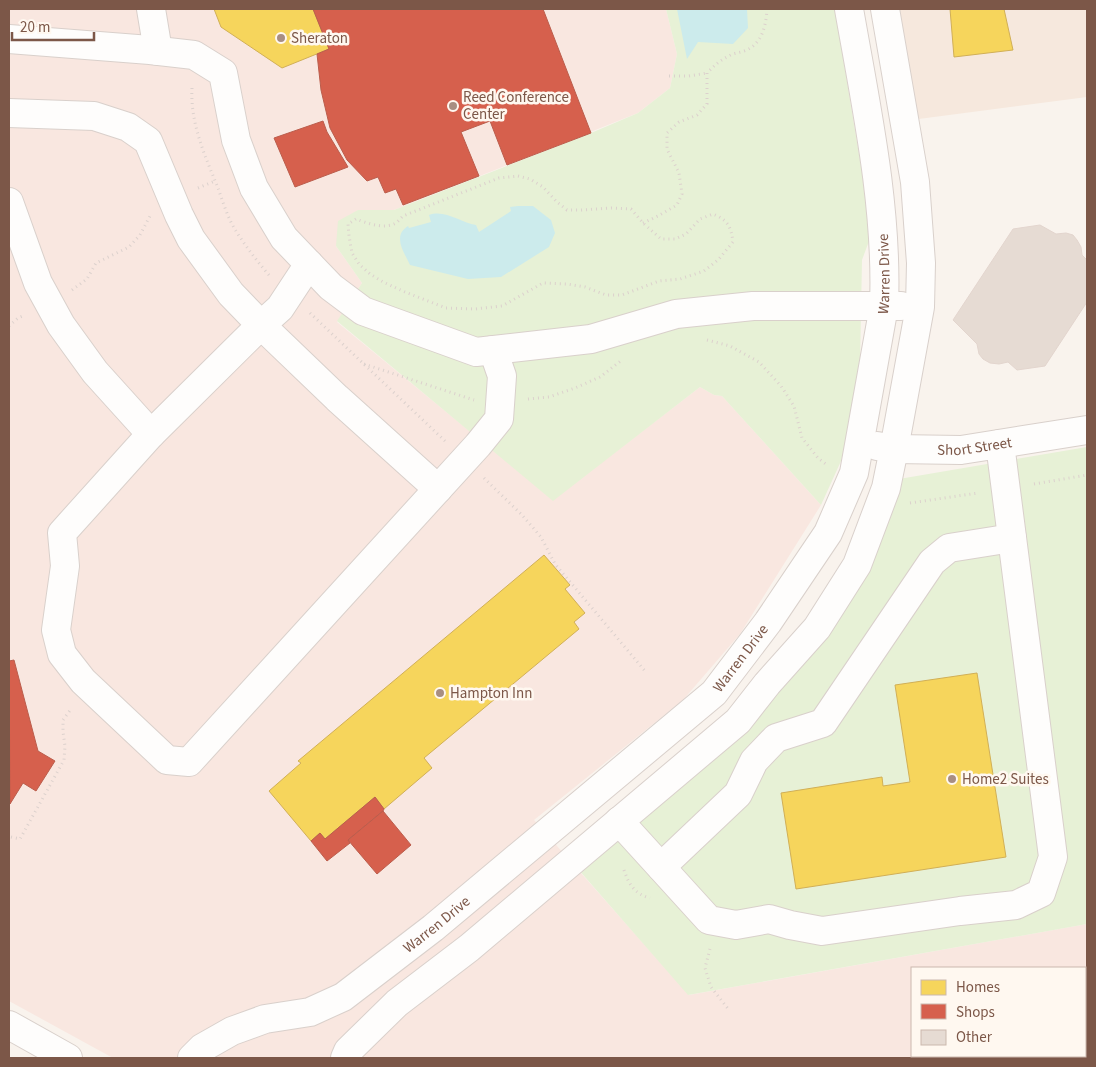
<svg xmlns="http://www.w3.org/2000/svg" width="1096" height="1067" font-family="'Source Sans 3',sans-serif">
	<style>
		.residential { fill: #f6e8dd }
		.commercial { fill: #f9e7e0; fill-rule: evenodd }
		.green { fill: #e7f1d6 }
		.water { fill: #ccebec }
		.homes { fill: #f6d55c; stroke: #d1af56 }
		.shops { fill: #d6604d; stroke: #bb5d4c }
		.building { fill: #e6dbd3; stroke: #e3d5ce }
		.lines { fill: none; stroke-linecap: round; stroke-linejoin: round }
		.minor-casing { stroke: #d9d0cb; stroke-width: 30 }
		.path { stroke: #dcd1cd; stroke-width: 3; stroke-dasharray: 1 4; stroke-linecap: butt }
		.minor { stroke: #fefdfc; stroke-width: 28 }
		.poi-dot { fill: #a88e82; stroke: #fff8f0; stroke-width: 2 }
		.labels { text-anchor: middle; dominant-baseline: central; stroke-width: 5; stroke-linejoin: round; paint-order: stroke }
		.poi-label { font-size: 15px; fill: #7c5748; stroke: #fff8f0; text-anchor: start }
		.street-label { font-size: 15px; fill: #7c5748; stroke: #fff8f0 }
	</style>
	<rect width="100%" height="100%" fill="#f9f3ed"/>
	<path class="residential" d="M893,9H1087V97L911,120Z"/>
	<path class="commercial" d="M9,9H666L677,54L670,88L638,113L394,210H358L336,246L362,283L337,322L553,500L700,387L714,395L722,396L821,505L740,634L683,700L534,820L689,995L1087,924V1058H113L9,1001ZM912,968H1085V1056H912Z"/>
	<g class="green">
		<path d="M666,9H835L872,233L862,260L860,364L854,406L841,461L821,505L722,396L714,395L700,387L553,501L337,321L362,283L336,246L338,221L358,210H394L591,133L638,113L670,88L677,54Z"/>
		<path d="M1087,447V924L688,995L578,869L765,703L899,479Z"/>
	</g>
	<g class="water">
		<path d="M677,9H747L748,28L733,44L698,42L687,59Z"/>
		<path d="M518,206H533L551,220L555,233L549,247L501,277L468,279L410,265C404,252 392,236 408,226L409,228L431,222L429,215C445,209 461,223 476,225L479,232L511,211L510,207Z"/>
	</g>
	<g class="homes">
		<path d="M214,9H313L329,49L282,68L221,27Z"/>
		<path d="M950,9H1004L1013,50L954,57Z"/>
		<path d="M544,555L570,585L565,589L585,613L574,622L579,629L424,758L432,768L384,809L375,797L325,839L320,833L311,841L269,791L301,763L298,761Z"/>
		<path d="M977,673L1006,857L796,889L781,793L882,777L883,786L910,782L895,685Z"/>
	</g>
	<g class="shops">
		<path d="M313,9H543L591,133L507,165L490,121L461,132L479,176L403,205L396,189L385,193L378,177L367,181L347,160L330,128L321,90L317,54L329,49Z"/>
		<path d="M323,121L327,132L348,167L295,187L274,138Z"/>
		<path d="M14,660L38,751L55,761L36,791L23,783L10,804L9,661Z"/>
		<path d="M375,797L384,809L383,811L348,840L350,843L327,861L311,841L320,833L325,839Z"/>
		<path d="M383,811L411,845L377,874L348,840Z"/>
		<path d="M976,1056H1029L1030,1058H976Z"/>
	</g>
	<path class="building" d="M1040,225L1056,234L1066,233L1073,235L1077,240L1081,247L1082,255L1087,260V302L1045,366L1017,370L1008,362L999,364L990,363L983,359L979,354L977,344L953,320L1013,229Z"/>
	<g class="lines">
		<g class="minor-casing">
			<g id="minor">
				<path d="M151,9L158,51"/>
				<path d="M9,39L150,50L194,55L223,73L236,140L254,188L284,238L331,287L363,311L476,352L591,339L676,314L753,306H901"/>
				<path d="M9,113L94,116L128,127L148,141L179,215L191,239L231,294L261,325L337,398L438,489"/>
				<path d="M9,202L38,283L61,325L95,372L151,434"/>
				<path d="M309,264L280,308L261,325L151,434L62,533L65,566L56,630L62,654L83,681L167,760L189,762L478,445L499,419L502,376L493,350"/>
				<path id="s1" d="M877,446L894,449L961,450L1087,430"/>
				<path d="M619,821L709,920L736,925L769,919L790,925L822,931L960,911L1016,905L1041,893L1053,857L1000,444"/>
				<path d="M661,867L738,794L754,761L776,738L823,723L932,562L949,548L1012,538"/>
				<path d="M9,1025L68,1058"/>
				<path id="s2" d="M192,1058L202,1048L232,1031L265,1019L310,1012L343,997L433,928L714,693L768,622L828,533L854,473L884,306C888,207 866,106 849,9"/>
				<path d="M345,1058L348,1051L397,1003L469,948L738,721L767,684L817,628L857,565L886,488L894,449L920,307L921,263L915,182L885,9"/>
			</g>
		</g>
		<g class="path">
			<path d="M669,76H689L707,73"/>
			<path d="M192,88C190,123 205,156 218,188C223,202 228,219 236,231C246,247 257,261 269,275"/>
			<path d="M518,176L530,179L543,187L557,202L567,210H582L611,208L631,209L643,223L661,239H675L686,234L700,219L713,214C728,220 731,227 733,242L718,260L704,271L680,279L659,281L622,295H606L585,287L567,284L543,283L502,306L475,309L446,308L405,292L383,282L370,274L359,264L352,253L349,236L348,224L356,219C367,223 382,229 394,224C397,223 400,219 403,216L499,178Z"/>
			<path d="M198,188L215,181"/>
			<path d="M643,223L658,216L677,205L682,194L679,173L667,149V133L679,122L697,115L707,104V73C714,66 720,60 729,56C733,53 739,53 744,51C762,45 766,26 767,9"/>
			<path d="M72,290L87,279L96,263L129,247L140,235L150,216"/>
			<path d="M310,313L445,441"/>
			<path d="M9,326L18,318L25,315"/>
			<path d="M707,340L730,346L759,362L781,386L794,406L802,438L818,458L827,465"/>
			<path d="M364,364L474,400"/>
			<path d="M528,399L549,397L575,388L600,377L622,360"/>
			<path d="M484,478L522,515L541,537L555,564L645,671"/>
			<path d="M1034,484L1087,475"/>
			<path d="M910,503L978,493"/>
			<path d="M11,837L20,839L64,760L65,746L63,732V720L71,709"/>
			<path d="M624,870C629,885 635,894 650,898"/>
			<path d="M710,949L705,968L711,987L729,1010"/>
		</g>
		<use href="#minor" class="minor"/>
	</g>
	<g class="poi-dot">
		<circle cx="281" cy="38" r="5"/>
		<circle cx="453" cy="106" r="5"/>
		<circle cx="440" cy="693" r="5"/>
		<circle cx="952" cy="779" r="5"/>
	</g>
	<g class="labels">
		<g class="poi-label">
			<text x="291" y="38">Sheraton</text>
			<text x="463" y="97">Reed Conference<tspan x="463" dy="17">Center</tspan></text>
			<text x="450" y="693">Hampton Inn</text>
			<text x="962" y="779">Home2 Suites</text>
		</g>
		<g class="street-label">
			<text stroke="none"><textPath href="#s2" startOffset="1109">Warren Drive</textPath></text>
			<text stroke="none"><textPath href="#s1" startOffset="98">Short Street</textPath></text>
			<text stroke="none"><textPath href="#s2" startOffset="689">Warren Drive</textPath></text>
			<text stroke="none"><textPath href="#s2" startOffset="284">Warren Drive</textPath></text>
		</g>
	</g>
	<rect width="1096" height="1067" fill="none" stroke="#7c5748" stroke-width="20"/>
	<rect x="911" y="967" width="175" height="90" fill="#fff8f0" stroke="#cbb8ad"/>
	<rect x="921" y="980" width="25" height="15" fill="#f6d55c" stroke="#cbb8ad"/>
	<text x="956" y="992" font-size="15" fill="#7c5748">Homes</text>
	<rect x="921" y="1004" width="25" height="15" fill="#d6604d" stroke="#cbb8ad"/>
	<text x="956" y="1017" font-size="15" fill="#7c5748">Shops</text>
	<rect x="921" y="1030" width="25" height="15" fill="#e6dbd3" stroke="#cbb8ad"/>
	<text x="956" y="1042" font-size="15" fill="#7c5748">Other</text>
	<path d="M12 32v8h82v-8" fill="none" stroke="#7c5748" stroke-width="2.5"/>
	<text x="20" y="32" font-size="15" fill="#7c5748" stroke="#fff8f0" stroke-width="4" paint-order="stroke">20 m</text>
</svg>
